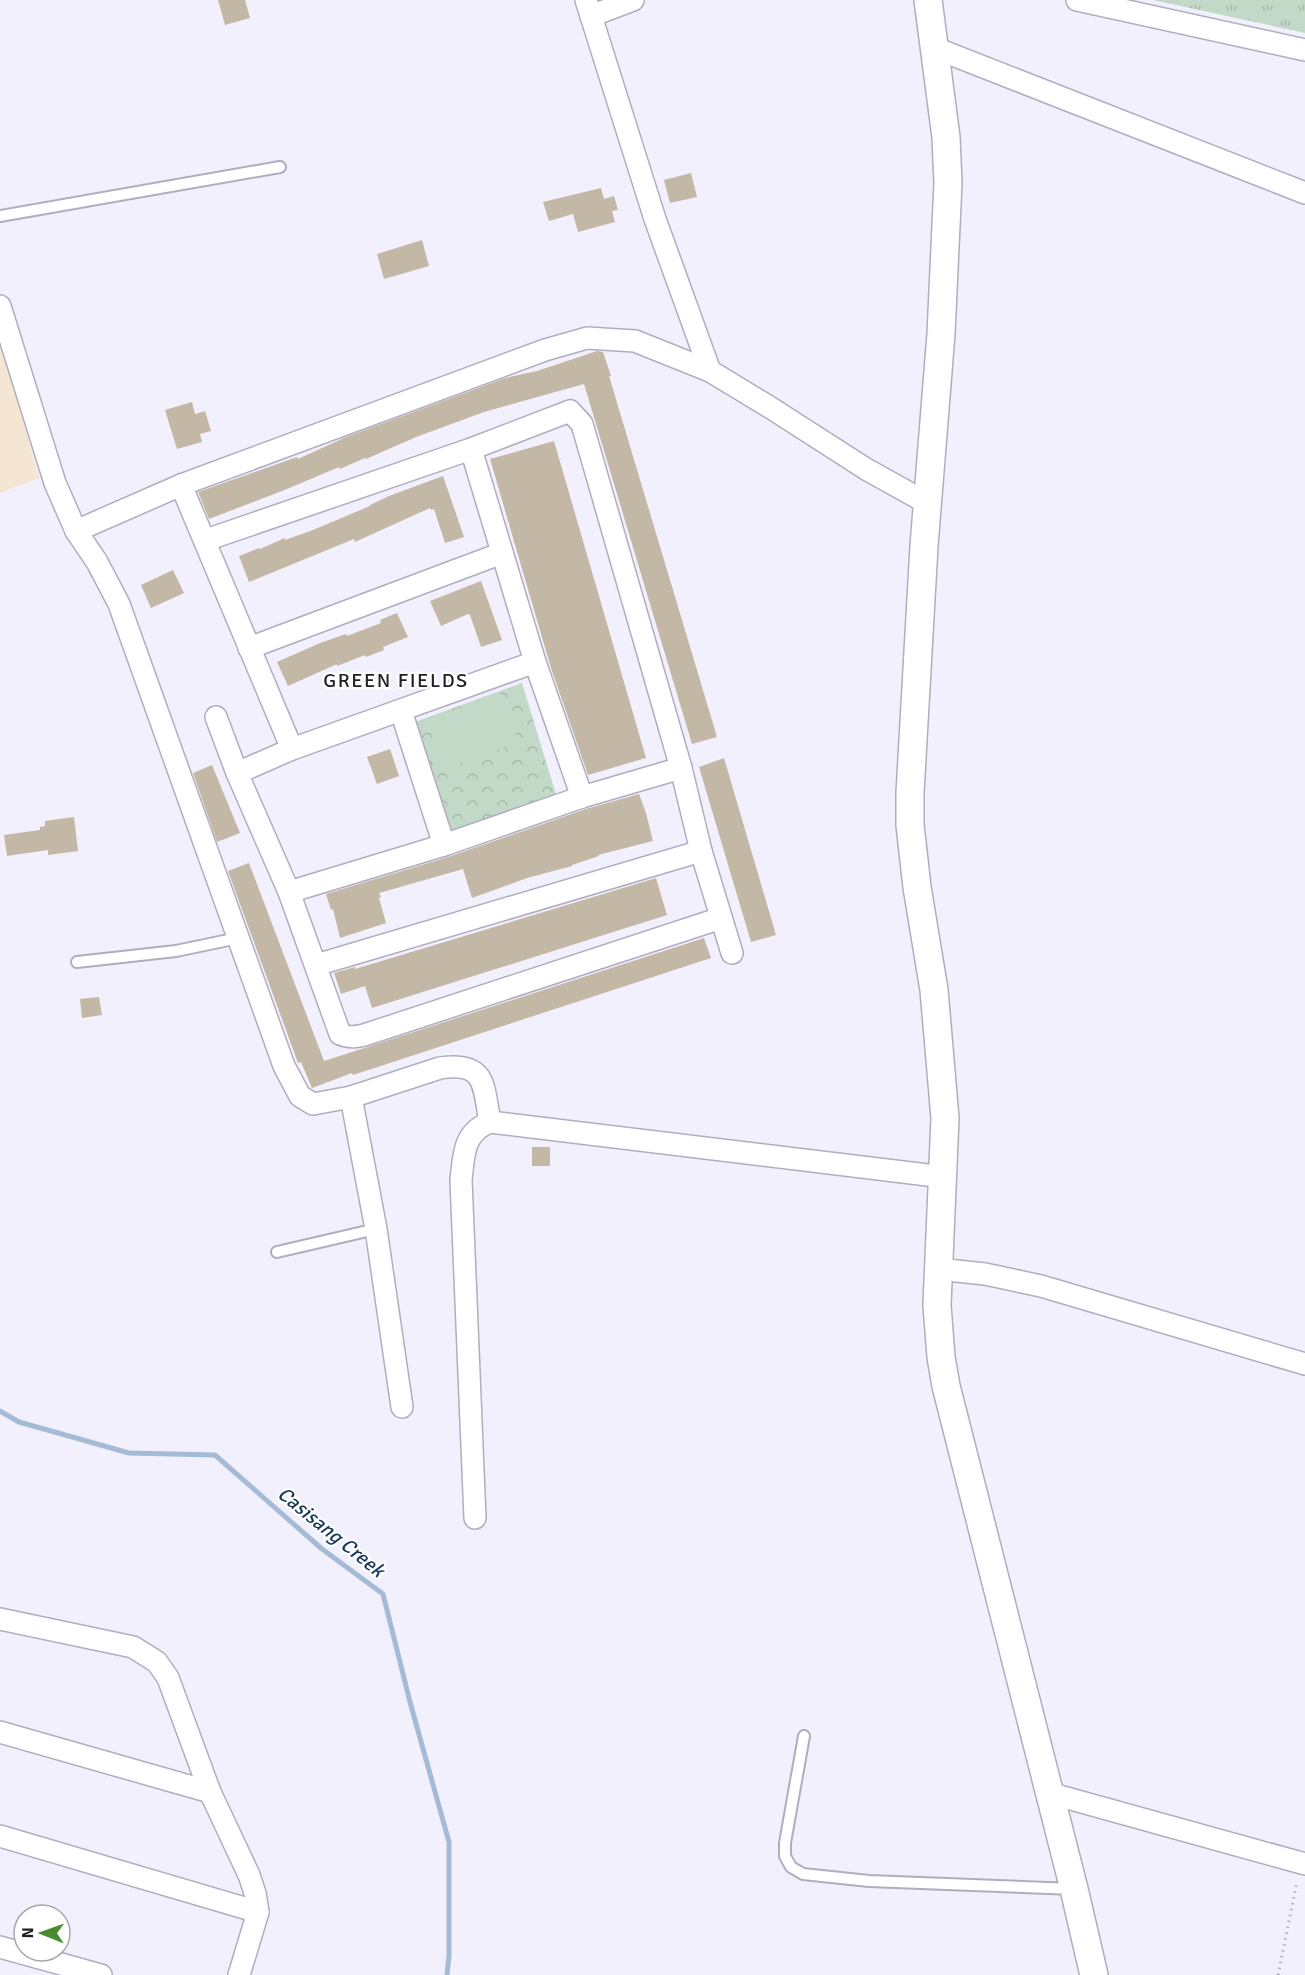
<svg xmlns="http://www.w3.org/2000/svg" width="1305" height="1975" font-family="Signika,sans-serif">
	<style>
		.industrial { fill: #f5e5d3 }
		.grass { fill: url(#grass-tufts) }
		.forest { fill: url(#forest-crowns) }
		.pitch { fill: #c2d9c7 }
		.lines { fill: none; stroke-linecap: round; stroke-linejoin: round }
		.stream { stroke: #a5bad5; stroke-width: 5 }
		.building { fill: #c3b7a6 }
		.service-casing { stroke: #b0adc0; stroke-width: 14 }
		.minor-casing { stroke: #b0adc0; stroke-width: 24 }
		.tertiary-casing { stroke: #b0adc0; stroke-width: 30 }
		.path { stroke: #b3b1bb; stroke-width: 3; stroke-dasharray: 1.5 4.5; stroke-linecap: butt }
		.service { stroke: #fff; stroke-width: 10 }
		.minor { stroke: #fff; stroke-width: 21 }
		.tertiary { stroke: #fff; stroke-width: 27 }
		.labels { text-anchor: middle; dominant-baseline: central; stroke-width: 4.5; stroke-linejoin: round; paint-order: stroke }
		.neighbourhood-label { font-size: 20px; letter-spacing: 1.5px; fill: #222027; stroke: #fff }
		.water-label { font-size: 20px; font-style: italic; fill: #19385c; stroke: #fff }
	</style>
	<defs>
		<pattern id="grass-tufts" width="24" height="20" patternUnits="userSpaceOnUse" patternTransform="scale(1.5)"><rect width="24" height="20" fill="#c2d9c7"/><path d="M3 7l-1-3M5 7V3M7 7l1-3M15 17l-1-3M17 17v-4M19 17l1-3" fill="none" stroke="#a6baab"/></pattern>
		<pattern id="forest-crowns" width="20" height="18" patternUnits="userSpaceOnUse" patternTransform="scale(1.5)"><rect width="20" height="18" fill="#c2d9c7"/><path d="M2 6a3 3 0 1 1 6 0M12 15a3 3 0 1 1 6 0" fill="none" stroke="#a6baab"/></pattern>
	</defs>
	<rect width="100%" height="100%" fill="#f2f0fc"/>
	<path class="industrial" d="M0,336L39,478L0,493Z"/>
	<path class="grass" d="M1153,0H1305V33Z"/>
	<path class="forest" d="M522,683L558,801L448,836L415,722Z"/>
	<path class="pitch" d="M500,693L518,742L444,769L426,721Z"/>
	<g class="lines">
		<path class="stream" d="M0,1411L19,1422L129,1453L215,1455L322,1549L383,1594L410,1702L449,1842V1956L447,1975"/>
	</g>
	<g class="building">
		<path d="M218,0H245L250,18L225,25Z"/>
		<path d="M691,173L697,197L670,203L664,180Z"/>
		<path d="M601,188L604,199L614,196L618,210L612,211L615,222L578,232L573,214L549,221L543,202Z"/>
		<path d="M422,240L429,266L384,279L377,254Z"/>
		<path d="M597,351L603,352L611,376H609L717,737L692,744L584,384L484,412L416,437L366,459L365,458L340,469L339,467L287,489L209,519L198,492L297,457L298,459L346,437L505,378L537,371Z"/>
		<path d="M192,402L195,414L205,411L211,431L200,434L202,442L177,449L165,410Z"/>
		<path d="M554,441L646,758L588,775L551,668L490,459Z"/>
		<path d="M443,476L464,537L445,543L434,509L431,510L430,508L355,542L354,539L249,582L239,556L259,548L260,549L285,538V540L313,530L370,506V505L389,496Z"/>
		<path d="M173,570L184,593L151,608L141,585Z"/>
		<path d="M481,581L502,640L481,647L470,615L468,614L441,626L430,601Z"/>
		<path d="M397,613L408,637L383,647L384,650L366,657L365,655L337,666V664L288,686L277,662L320,643L346,634L347,636L381,623L380,620Z"/>
		<path d="M390,749L399,776L377,784L367,757Z"/>
		<path d="M724,758L776,935L751,942L699,767Z"/>
		<path d="M212,765L240,833L217,842L193,773Z"/>
		<path d="M639,794L646,813L653,841L598,855L599,856L572,865V866L527,878L472,898L463,869L379,893L381,897L379,898L386,923L340,938L333,909L331,910L326,894L448,857L586,809Z"/>
		<path d="M74,817L78,851L48,855V850L7,856L4,835L40,830V827L45,826V821Z"/>
		<path d="M249,863L324,1061L704,938L711,958L353,1075L352,1073L312,1088L301,1062L298,1063L228,871Z"/>
		<path d="M656,878L667,915L372,1008L365,986L341,994L334,973L355,967V969Z"/>
		<path d="M99,997L102,1015L82,1018L80,999Z"/>
		<rect x="532" y="1147" width="18" height="19"/>
	</g>
	<g class="lines">
		<g class="service-casing">
			<g id="service">
				<path d="M0,216L280,167"/>
				<path d="M77,962L176,951L238,938"/>
				<path d="M277,1252L376,1229"/>
				<path d="M804,1736L785,1843V1856L791,1867L803,1874L869,1881L1074,1889"/>
			</g>
		</g>
		<g class="minor-casing">
			<g id="minor">
				<path d="M586,0L655,219L710,371L771,408L866,469L927,503"/>
				<path d="M1077,0L1305,50"/>
				<path d="M591,16L633,0"/>
				<path d="M935,48L1305,193"/>
				<path d="M0,306L55,483L76,531L97,562L119,604L284,1066L300,1096L313,1104L351,1097L440,1068C487,1061 483,1086 490,1122"/>
				<path d="M471,449L535,662L582,797"/>
				<path d="M181,485L292,749"/>
				<path d="M76,531L181,485L545,350L587,338L635,341L710,371"/>
				<path d="M206,540L471,449L570,411L582,424L681,768L701,851L732,953"/>
				<path d="M249,648L502,553"/>
				<path d="M401,711L444,845"/>
				<path d="M216,717L237,773L289,892L340,1034C349,1038 355,1037 364,1035L721,918"/>
				<path d="M237,773L292,749L535,662"/>
				<path d="M289,892L444,845L582,797L681,768"/>
				<path d="M316,965L701,851"/>
				<path d="M351,1097L376,1229L402,1407"/>
				<path d="M938,1269L985,1274L1041,1286L1305,1364"/>
				<path d="M475,1518L461,1180C464,1154 463,1133 490,1122L944,1177"/>
				<path d="M0,1619L133,1647L157,1662L168,1678L210,1792L249,1875L255,1893L258,1912L239,1975"/>
				<path d="M0,1732L210,1792"/>
				<path d="M1049,1793L1305,1864"/>
				<path d="M0,1836L258,1912"/>
				<path d="M0,1947L101,1975"/>
			</g>
		</g>
		<g class="tertiary-casing">
			<path id="tertiary" d="M928,0L946,137L948,183L941,334L924,546L910,793V825L917,887L934,990L945,1118L937,1305L941,1357L946,1386L1074,1889L1094,1975"/>
		</g>
		<path class="path" d="M1278,1975L1297,1882"/>
		<use href="#service" class="service"/>
		<use href="#minor" class="minor"/>
		<use href="#tertiary" class="tertiary"/>
	</g>
	<g class="labels">
		<g class="neighbourhood-label">
			<text x="396" y="680">GREEN FIELDS</text>
		</g>
		<g class="water-label">
			<text transform="translate(331 1532) rotate(39)">Casisang Creek</text>
		</g>
	</g>
	<g transform="translate(42 1933) rotate(271)"><circle r="28" fill="#ffffff" stroke="#a7a6a9" stroke-width="1.5"/>
	<path d="M0-4.5L10 22L0 15L-10 22Z" fill="#488c2f"/>
	<text y="-9" font-size="16" font-weight="bold" text-anchor="middle" fill="#222027">N</text>
	</g>
</svg>
